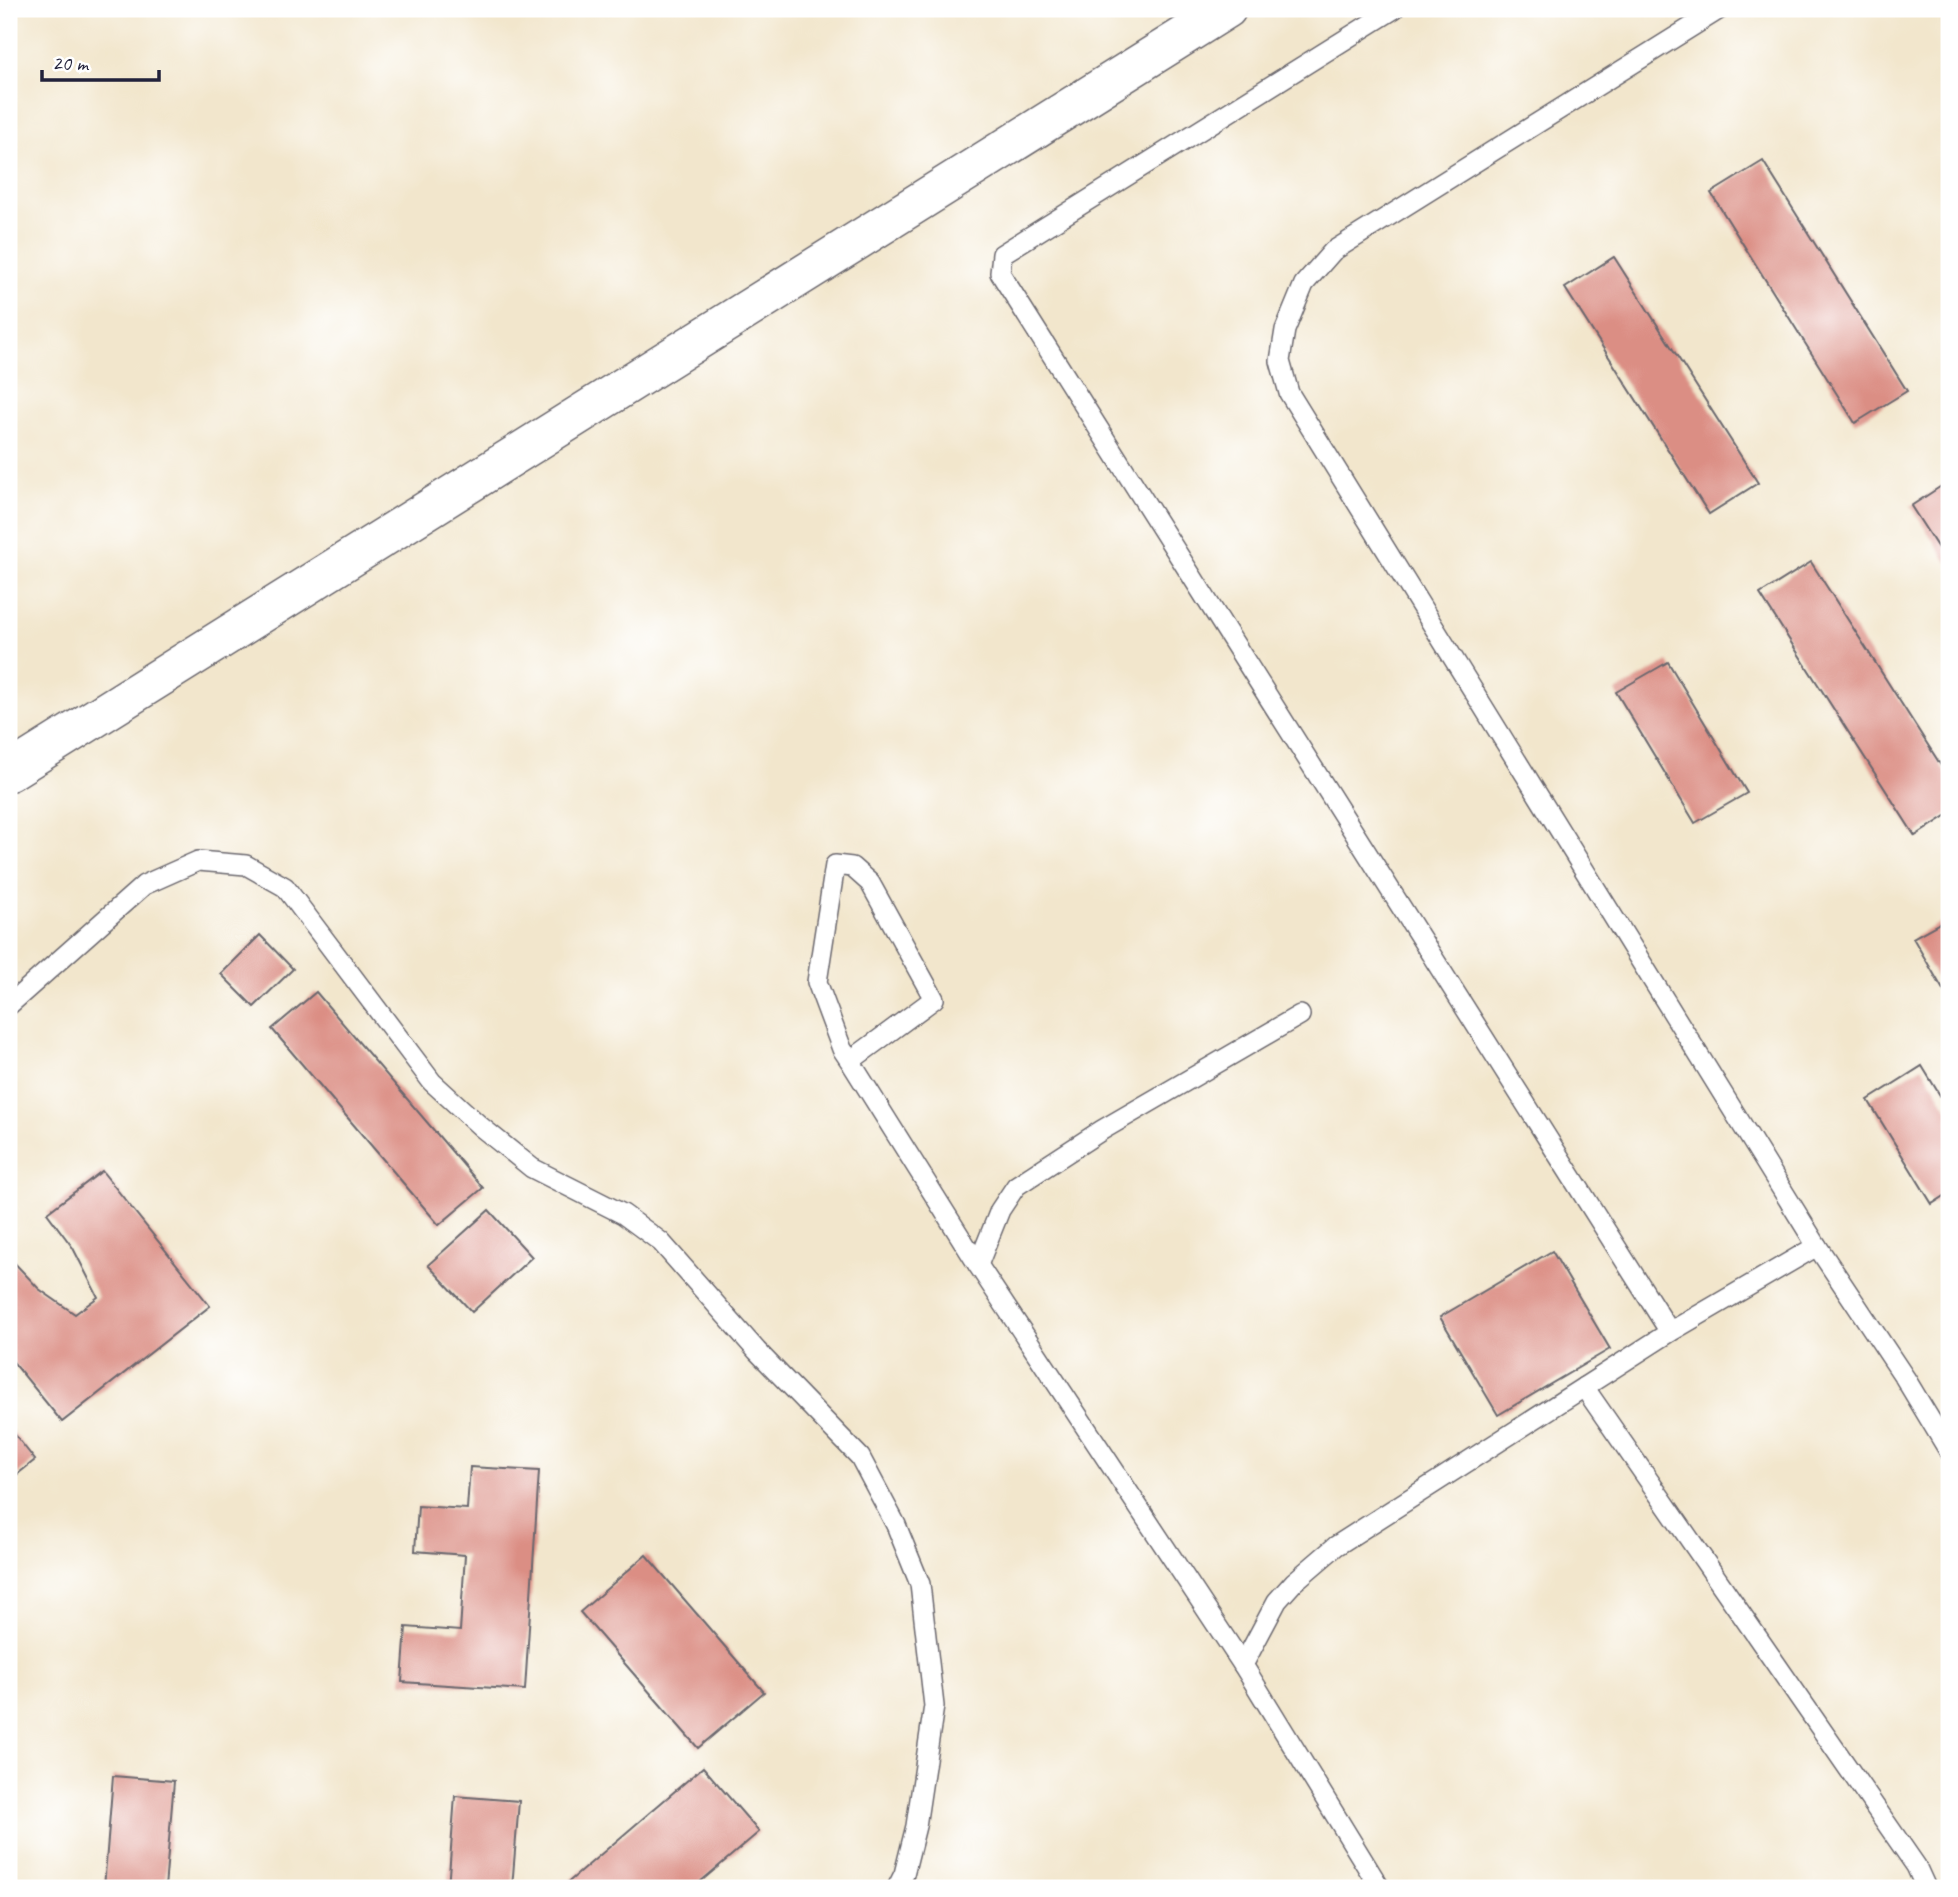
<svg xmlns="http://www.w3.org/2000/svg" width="1958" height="1897" font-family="Caveat,sans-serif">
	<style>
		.building { fill: #db8e84 }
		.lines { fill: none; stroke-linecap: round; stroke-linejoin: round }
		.service-casing { stroke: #6b676e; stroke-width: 22 }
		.minor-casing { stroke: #6b676e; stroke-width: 41 }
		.service { stroke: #fff; stroke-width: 19 }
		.minor { stroke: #fff; stroke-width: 38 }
	</style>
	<rect width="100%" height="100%" fill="#fff"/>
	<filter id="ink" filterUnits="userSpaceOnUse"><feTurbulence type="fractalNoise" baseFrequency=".0143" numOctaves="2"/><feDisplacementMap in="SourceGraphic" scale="14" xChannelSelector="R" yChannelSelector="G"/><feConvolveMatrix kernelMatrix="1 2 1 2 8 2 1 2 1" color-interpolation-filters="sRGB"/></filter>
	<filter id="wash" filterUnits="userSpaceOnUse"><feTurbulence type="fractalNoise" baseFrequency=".00686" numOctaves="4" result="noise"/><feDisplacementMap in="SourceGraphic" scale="28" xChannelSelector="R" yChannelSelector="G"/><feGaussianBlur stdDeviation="1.57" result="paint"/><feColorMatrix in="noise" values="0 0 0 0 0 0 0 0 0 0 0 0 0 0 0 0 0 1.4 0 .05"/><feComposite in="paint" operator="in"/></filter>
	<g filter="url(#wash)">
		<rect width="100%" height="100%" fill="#f2e6cc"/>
		<g id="blocks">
			<g class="building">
				<path d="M1763,161L1907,391L1855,423L1711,193Z"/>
				<path d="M1614,257L1758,483L1709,514L1565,288Z"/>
				<path d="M1949,481V565L1911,506Z"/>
				<path d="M1811,562L1949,778V814L1915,836L1760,594Z"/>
				<path d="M1668,662L1747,793L1695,823L1616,692Z"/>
				<path d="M1949,918V1000L1913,938Z"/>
				<path d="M260,935L293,969L254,1007L221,974Z"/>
				<path d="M316,992L483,1188L439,1225L272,1029Z"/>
				<path d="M1922,1066L1949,1110V1193L1932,1204L1868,1100Z"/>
				<path d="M102,1171L210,1306L62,1422L9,1357V1257L39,1289L75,1314L98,1297L73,1248L47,1213Z"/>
				<path d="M489,1210L532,1257L472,1312L428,1265Z"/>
				<path d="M1552,1251L1610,1349L1498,1415L1440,1317Z"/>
				<path d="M9,1427L35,1460L9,1481Z"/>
				<path d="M470,1467L539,1471L525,1690L402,1682L406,1627L460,1631L465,1555L415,1551L418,1506L467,1509Z"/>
				<path d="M646,1555L764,1692L698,1748L580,1612Z"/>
				<path d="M703,1767L759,1832L693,1888H568L565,1885Z"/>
				<path d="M113,1776L174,1781L165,1888H104Z"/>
				<path d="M455,1796L519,1801L512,1888H448Z"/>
			</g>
		</g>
	</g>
	<g filter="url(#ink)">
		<use href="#blocks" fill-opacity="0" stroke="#6b676e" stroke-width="2"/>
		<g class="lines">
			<g class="service-casing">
				<g id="service">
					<path d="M1394,9L1002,254L1000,273L1670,1332"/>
					<path d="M1720,9L1333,251L1304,284L1285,330L1280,361L1289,393L1817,1246L1905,1378L1949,1451"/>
					<path d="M9,1005L144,885L198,861L246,865L285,887L432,1082L480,1126L532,1168L623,1214L661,1242L757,1351L860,1457L896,1525L920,1584L934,1706L916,1826L904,1874L897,1888"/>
					<path d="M850,1061L934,999L870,883L852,867L835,865L817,982L842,1049L850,1061L978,1265L1243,1665L1380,1888"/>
					<path d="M978,1265L1000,1210L1016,1186L1102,1130L1300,1015"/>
					<path d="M1584,1387L1916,1866L1926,1888"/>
					<path d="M1243,1665L1277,1601L1294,1582L1336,1546L1670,1332L1817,1246"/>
				</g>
			</g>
			<g class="minor-casing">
				<path id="minor" d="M9,772L1227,9"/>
			</g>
			<use href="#service" class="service"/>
			<use href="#minor" class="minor"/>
		</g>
	</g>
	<rect width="1958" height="1897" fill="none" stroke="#fff" stroke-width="35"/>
	<path d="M42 70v10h117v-10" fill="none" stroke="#22223b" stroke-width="3.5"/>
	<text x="52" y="70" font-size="21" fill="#22223b" stroke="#ffffff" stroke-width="5" paint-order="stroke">20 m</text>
</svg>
